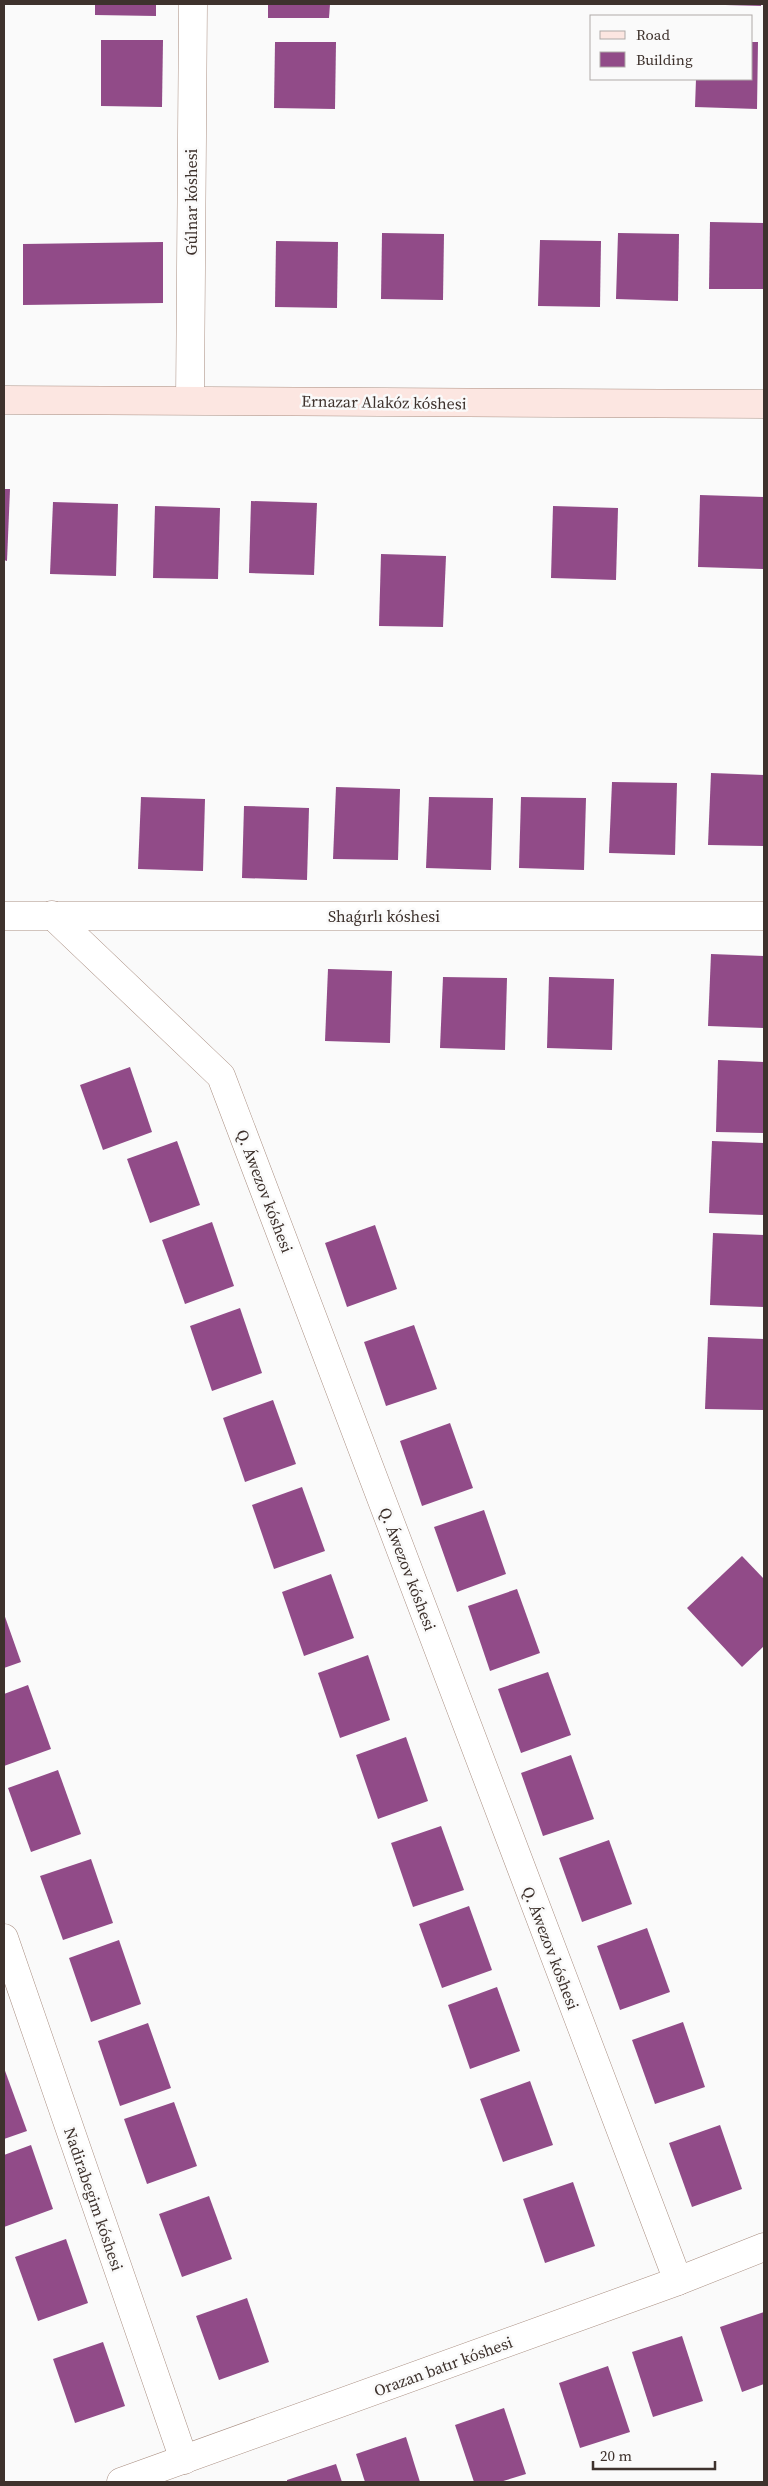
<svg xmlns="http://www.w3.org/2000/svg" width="768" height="2486" font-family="'Source Serif 4',serif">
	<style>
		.building { fill: #914b88 }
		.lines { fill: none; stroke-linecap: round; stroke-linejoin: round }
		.minor-casing { stroke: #aa8f82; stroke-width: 29 }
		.secondary-casing { stroke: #aa8f82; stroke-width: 29 }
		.minor { stroke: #fff; stroke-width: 28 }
		.secondary { stroke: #fce6e1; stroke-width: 28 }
		.labels { text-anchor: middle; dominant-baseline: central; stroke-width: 5; stroke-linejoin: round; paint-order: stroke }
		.street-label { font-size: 16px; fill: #3e322d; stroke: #fafafa }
	</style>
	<rect width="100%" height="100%" fill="#fafafa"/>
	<g class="building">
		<path d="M95,4H156V16L95,15Z"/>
		<path d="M268,4H330L329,18H268Z"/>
		<path d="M725,4H761V6L725,5Z"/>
		<path d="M101,40H163L162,107L101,106Z"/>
		<path d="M275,42H336L335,109L274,108Z"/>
		<path d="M752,42H758L757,109L695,107L696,79H752Z"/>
		<path d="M710,222L764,223V289H709Z"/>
		<path d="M382,233L444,234L443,300L381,299Z"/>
		<path d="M618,233L679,234L678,301L616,299Z"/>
		<path d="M540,240L601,241L600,307L538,306Z"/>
		<path d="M276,241L338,242L337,308L275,307Z"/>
		<path d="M163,242V303L23,305V244Z"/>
		<path d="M4,489H10L7,561L4,560Z"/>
		<path d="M700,495L764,497L763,569L698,567Z"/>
		<path d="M251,501L317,503L314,575L249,573Z"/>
		<path d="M53,502L118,504L116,576L50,574Z"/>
		<path d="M155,506L220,508L218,579L153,578Z"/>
		<path d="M553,506L618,508L616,580L551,578Z"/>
		<path d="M381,554L446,556L443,627L379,626Z"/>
		<path d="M711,773L764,775V846L708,845Z"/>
		<path d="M612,782L677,783L675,855L609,853Z"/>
		<path d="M336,787L400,789L398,860L333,859Z"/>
		<path d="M141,797L205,799L203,871L138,869Z"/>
		<path d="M429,797L493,798L491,870L426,868Z"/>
		<path d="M521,797L586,798L584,870L519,868Z"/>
		<path d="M244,806L309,808L307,880L242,878Z"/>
		<path d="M711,954L764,956V1028L708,1026Z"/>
		<path d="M328,969L392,971L390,1043L325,1041Z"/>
		<path d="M443,977L507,978L505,1050L440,1048Z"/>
		<path d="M549,977L614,979L612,1050L547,1048Z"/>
		<path d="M718,1060L764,1062V1133L716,1132Z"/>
		<path d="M130,1067L152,1132L103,1150L80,1085Z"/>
		<path d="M177,1141L200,1205L150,1223L127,1159Z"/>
		<path d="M712,1141L764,1143V1215L709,1213Z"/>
		<path d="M212,1222L234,1286L185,1304L162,1240Z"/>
		<path d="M375,1225L397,1289L347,1307L325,1243Z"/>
		<path d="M713,1233L764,1235V1307L710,1305Z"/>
		<path d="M240,1308L262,1373L212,1391L190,1326Z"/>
		<path d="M414,1325L437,1389L386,1406L364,1342Z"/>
		<path d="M708,1337L764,1339V1410L705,1409Z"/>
		<path d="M273,1400L296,1464L245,1482L223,1418Z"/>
		<path d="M450,1423L473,1488L422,1506L400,1441Z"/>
		<path d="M302,1487L325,1551L274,1569L252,1505Z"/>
		<path d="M484,1510L506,1574L457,1592L434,1527Z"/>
		<path d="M742,1556L764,1579V1646L742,1667L687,1608Z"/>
		<path d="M331,1574L354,1638L304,1656L282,1592Z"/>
		<path d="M517,1589L540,1653L490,1671L468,1606Z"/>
		<path d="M4,1614L21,1662L4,1668Z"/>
		<path d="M368,1655L390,1720L340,1738L318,1673Z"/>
		<path d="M548,1672L571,1735L521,1753L498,1689Z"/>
		<path d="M28,1685L51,1749L4,1766V1694Z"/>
		<path d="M406,1737L428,1801L378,1819L356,1755Z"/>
		<path d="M571,1755L594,1819L543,1836L521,1773Z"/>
		<path d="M58,1770L81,1834L31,1852L8,1788Z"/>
		<path d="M441,1826L464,1890L413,1907L391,1843Z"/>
		<path d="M609,1840L632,1904L582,1922L559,1858Z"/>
		<path d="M91,1859L113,1923L63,1940L40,1876Z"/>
		<path d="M469,1906L492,1970L442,1988L419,1924Z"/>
		<path d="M647,1928L670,1992L620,2010L597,1946Z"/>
		<path d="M119,1940L141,2004L91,2022L69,1958Z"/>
		<path d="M497,1987L520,2051L470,2069L448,2005Z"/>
		<path d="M683,2022L705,2087L655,2104L632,2040Z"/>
		<path d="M148,2023L171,2088L120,2106L98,2041Z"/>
		<path d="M4,2068L27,2131L4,2139Z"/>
		<path d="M530,2081L553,2145L503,2162L480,2099Z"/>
		<path d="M174,2102L197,2166L147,2184L124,2119Z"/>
		<path d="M720,2125L742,2189L692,2207L669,2143Z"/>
		<path d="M31,2145L53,2209L4,2227V2155Z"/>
		<path d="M573,2182L595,2246L545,2263L523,2199Z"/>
		<path d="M209,2196L232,2259L182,2277L159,2214Z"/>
		<path d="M66,2239L88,2303L38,2321L15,2257Z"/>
		<path d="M247,2298L269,2362L219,2380L196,2316Z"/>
		<path d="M764,2312V2384L742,2392L720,2327Z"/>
		<path d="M682,2336L703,2401L653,2417L632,2352Z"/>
		<path d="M103,2342L125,2406L75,2423L53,2359Z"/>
		<path d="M608,2366L630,2432L580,2448L559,2383Z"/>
		<path d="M504,2408L526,2474L500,2482H474L455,2425Z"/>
		<path d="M406,2437L420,2482H365L356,2454Z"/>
		<path d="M336,2464L342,2482H287V2480Z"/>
	</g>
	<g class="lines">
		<g class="minor-casing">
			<g id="minor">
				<path d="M190,400L193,4"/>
				<path d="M52,915L221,1076L678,2281"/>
				<path d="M4,916H764"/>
				<path d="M4,1938L184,2460"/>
				<path d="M121,2482L678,2281L764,2247"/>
			</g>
		</g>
		<g class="secondary-casing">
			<path id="secondary" d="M4,400L764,404"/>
		</g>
		<use href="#minor" class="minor"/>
		<use href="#secondary" class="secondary"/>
	</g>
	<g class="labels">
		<g class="street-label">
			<text transform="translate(191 202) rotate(-90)">Gúlnar kóshesi</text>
			<text transform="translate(384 402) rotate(1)">Ernazar Alakóz kóshesi</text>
			<text x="384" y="916">Shaǵırlı kóshesi</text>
			<text transform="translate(265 1191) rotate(69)">Q. Áwezov kóshesi</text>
			<text transform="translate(408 1569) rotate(69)">Q. Áwezov kóshesi</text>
			<text transform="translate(551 1948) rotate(69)">Q. Áwezov kóshesi</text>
			<text transform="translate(94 2199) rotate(71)">Nadirabegim kóshesi</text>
			<text transform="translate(443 2366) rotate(-20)">Orazan batır kóshesi</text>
		</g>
	</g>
	<rect width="768" height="2486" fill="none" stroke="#3e322d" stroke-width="10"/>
	<rect x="590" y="15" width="162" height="65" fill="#fafafa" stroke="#afaaa8"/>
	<rect x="600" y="31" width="25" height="8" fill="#fce6e1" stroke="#afaaa8"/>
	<text x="636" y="40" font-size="15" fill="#3e322d">Road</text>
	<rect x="600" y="52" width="25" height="15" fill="#914b88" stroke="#afaaa8"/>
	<text x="636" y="65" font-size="15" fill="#3e322d">Building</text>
	<path d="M593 2461v8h122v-8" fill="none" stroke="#3e322d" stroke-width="2.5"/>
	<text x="600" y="2461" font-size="15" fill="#3e322d" stroke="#fafafa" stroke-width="4" paint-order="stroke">20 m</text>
</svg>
